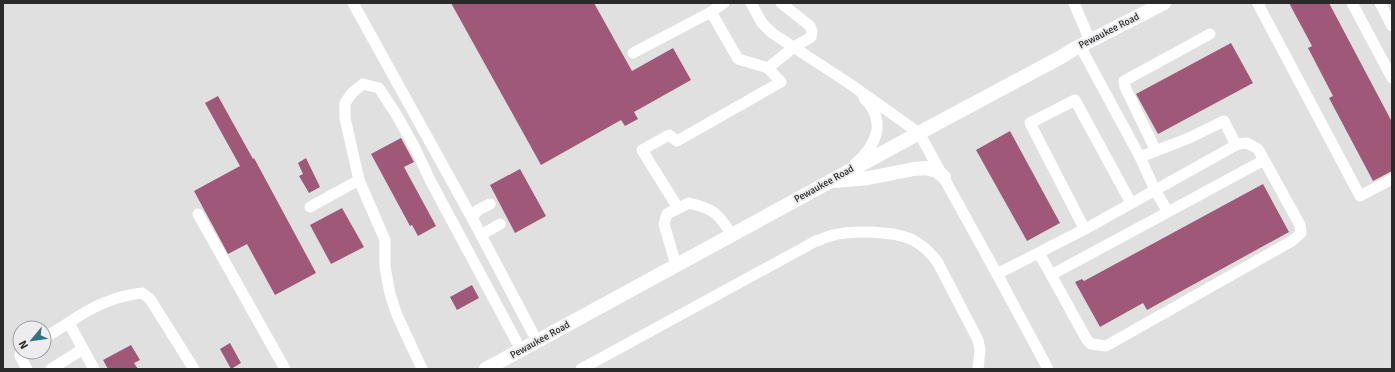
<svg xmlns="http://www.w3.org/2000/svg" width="1395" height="372" font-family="Signika,sans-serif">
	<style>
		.building { fill: #a05879 }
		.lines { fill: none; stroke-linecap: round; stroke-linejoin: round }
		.minor { stroke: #fff; stroke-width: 11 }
		.major { stroke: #fff; stroke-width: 14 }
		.labels { text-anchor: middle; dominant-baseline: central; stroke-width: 4; stroke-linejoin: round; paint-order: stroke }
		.street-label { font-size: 10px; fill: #2a2a2b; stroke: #ededef }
	</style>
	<rect width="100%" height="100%" fill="#e0e0e1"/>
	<g class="building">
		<path d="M451,3H594L632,71L673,48L691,80L634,112L638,119L625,126L621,120L541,165Z"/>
		<path d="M1289,3H1329L1392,122V171L1373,181L1329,98L1333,96L1308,48L1312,46Z"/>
		<path d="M1231,43L1253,83L1158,134L1136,94Z"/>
		<path d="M218,96L253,159L254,158L316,273L275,295L247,244L228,254L194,191L240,166L205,103Z"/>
		<path d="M1010,131L1060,223L1027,241L976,150Z"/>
		<path d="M401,138L414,162L404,167L436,226L418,236L412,225L410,226L371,154Z"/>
		<path d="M306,158L320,187L309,193L299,176L303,174L298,163Z"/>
		<path d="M520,169L546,216L515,233L490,185Z"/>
		<path d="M1263,184L1289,232L1147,310L1143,303L1100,327L1075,282L1082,279L1084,281Z"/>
		<path d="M342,208L364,247L331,264L310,225Z"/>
		<path d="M472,285L479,298L457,310L450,297Z"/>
		<path d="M230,343L241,363L231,369L220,349Z"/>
		<path d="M131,345L140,360L134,363L138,369H108L103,360Z"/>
	</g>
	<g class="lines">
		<g class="minor">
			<path d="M353,3L472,218"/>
			<path d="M724,3L711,12L738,59L768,68"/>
			<path d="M751,3L762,23L772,33L850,84L919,133L997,274L1048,369"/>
			<path d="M1074,3L1090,41"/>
			<path d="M1260,3L1258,4L1360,196L1392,179"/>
			<path d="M1352,3L1392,78"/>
			<path d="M1380,3L1392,26"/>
			<path d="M1080,46L1140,157L1189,138L1224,121L1236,145"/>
			<path d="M633,53L711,12"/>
			<path d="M1156,151L1125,87L1124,81L1210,34"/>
			<path d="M1140,157L1155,190L1168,212L1264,160"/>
			<path d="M855,164C877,145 887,121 864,98"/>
			<path d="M490,204L478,210L472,218L537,341"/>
			<path d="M310,207L359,180"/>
			<path d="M678,208L642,150L669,135L677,141L781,82L768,68L794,47L811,37L812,31L810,26L781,3"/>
			<path d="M198,214L285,369"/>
			<path d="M1084,228L1030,123L1075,100L1131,203"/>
			<path d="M481,235L500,224"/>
			<path d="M676,265L664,224L667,214L689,203C714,209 718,213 732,235"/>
			<path d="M997,274L1087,228L1238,144L1247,143L1258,149L1300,225L1301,233L1292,241L1106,346L1091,344L1087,340L1039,253"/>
			<path d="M1051,275L1168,212"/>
			<path d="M67,324C89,308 114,296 142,293L150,299L194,369"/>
			<path d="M44,338L67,324L71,327L94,369"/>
			<path d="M21,352L20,356L27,369"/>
			<path d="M51,369L83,349"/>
			<path d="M422,369L397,315L390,294L385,267V240L359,180L345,118V103L352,93L363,84L379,88L396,114L415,148L430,180L521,350"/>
			<path d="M581,369L816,241C822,239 828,236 834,235C854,230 895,231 913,240C924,246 931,253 938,263L978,340L980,350L978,369"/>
		</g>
		<g class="major">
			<path d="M834,181L868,178L914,169L926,168L937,171L944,177"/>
			<path d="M486,369L919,133L1061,57L1074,49L1164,3"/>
		</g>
	</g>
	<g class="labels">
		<g class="street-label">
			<text transform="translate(1109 31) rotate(-27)">Pewaukee Road</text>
			<text transform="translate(824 184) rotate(-29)">Pewaukee Road</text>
			<text transform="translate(540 340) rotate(-29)">Pewaukee Road</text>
		</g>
	</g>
	<rect width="1395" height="372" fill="none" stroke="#2a2a2b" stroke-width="8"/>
	<g transform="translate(32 340) rotate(241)"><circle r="19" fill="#ededef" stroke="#9f9fa1"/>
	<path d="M0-3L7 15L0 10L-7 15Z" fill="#337186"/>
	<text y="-6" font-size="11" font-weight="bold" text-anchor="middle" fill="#2a2a2b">N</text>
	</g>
</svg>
